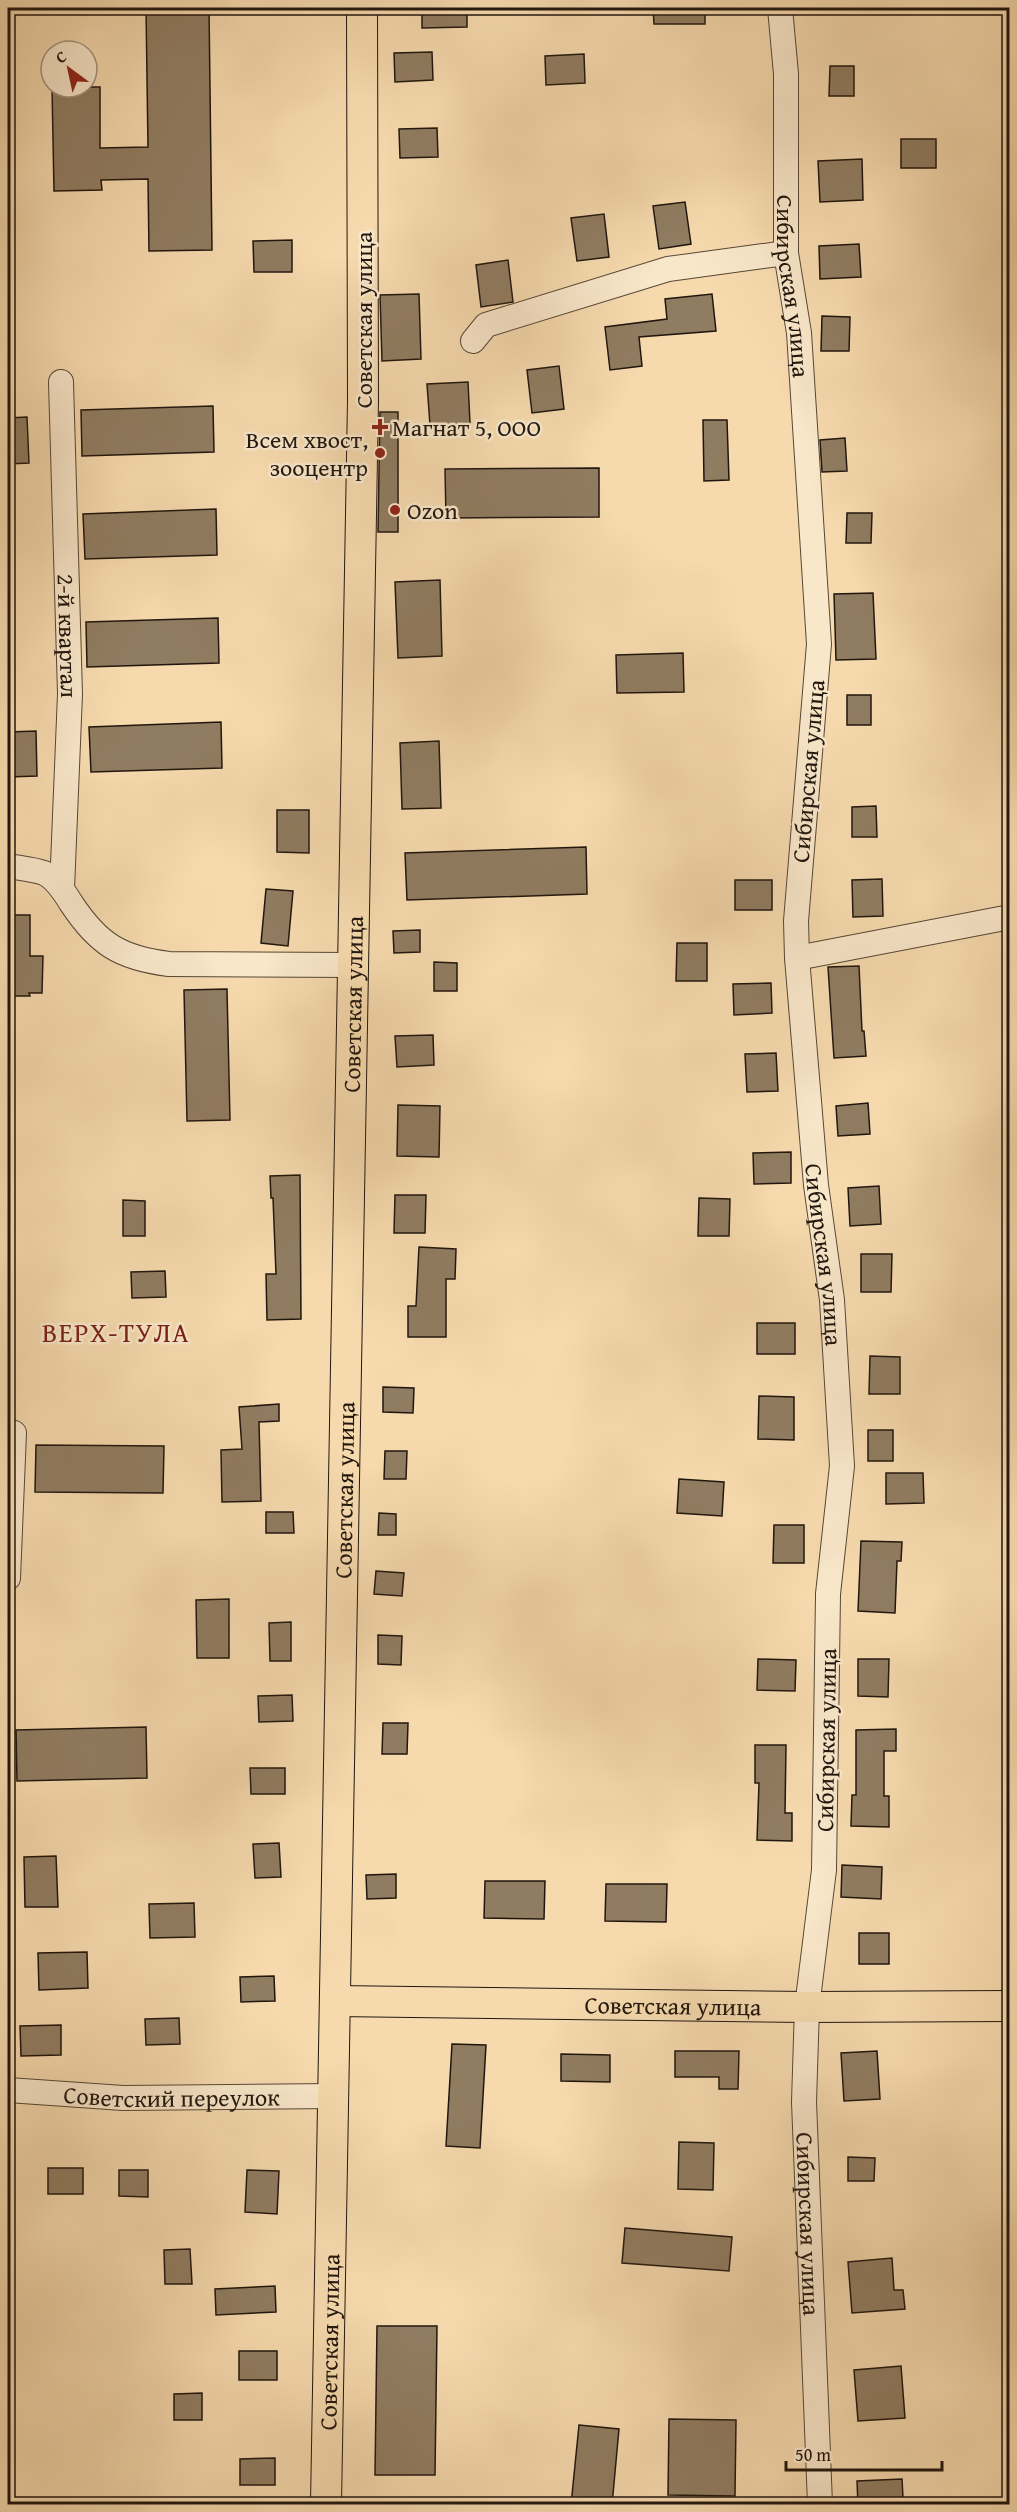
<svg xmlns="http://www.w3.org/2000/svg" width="1017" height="2512" font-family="'Gentium Book Plus',serif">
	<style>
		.building { fill: #907c61; stroke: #21160e; stroke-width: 1.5 }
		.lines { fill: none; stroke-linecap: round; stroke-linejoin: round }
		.minor-casing { stroke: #564736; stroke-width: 26 }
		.major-casing { stroke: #21160e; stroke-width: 32 }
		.minor { stroke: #f9e7ca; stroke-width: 24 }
		.major { stroke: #f6daae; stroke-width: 30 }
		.poi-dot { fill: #8f2418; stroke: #f9e7ca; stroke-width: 2 }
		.labels { text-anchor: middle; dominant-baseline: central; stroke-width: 5; stroke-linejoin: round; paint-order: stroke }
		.street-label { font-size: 24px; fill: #21160e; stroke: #f9e7ca }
		.poi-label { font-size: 24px; fill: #21160e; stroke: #f9e7ca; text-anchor: start }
		.quarter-label { font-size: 27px; letter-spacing: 1.5px; fill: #7a1f14; stroke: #f9e7ca }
	</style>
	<rect width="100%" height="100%" fill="#f6daae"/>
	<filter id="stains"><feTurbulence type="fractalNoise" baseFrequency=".00333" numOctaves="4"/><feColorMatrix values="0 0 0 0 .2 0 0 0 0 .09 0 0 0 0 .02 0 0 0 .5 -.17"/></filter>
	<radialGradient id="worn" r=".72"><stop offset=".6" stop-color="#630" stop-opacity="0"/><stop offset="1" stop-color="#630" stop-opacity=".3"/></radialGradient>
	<g class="building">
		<path d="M146,8H209L212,250L149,251L148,179L101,180L102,190L54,191L52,87H100V148L148,147Z"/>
		<path d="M422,8H467V27L422,28Z"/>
		<path d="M653,8H705V24H654Z"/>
		<path d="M432,52L433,80L395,82L394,53Z"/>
		<path d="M584,54L585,83L546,85L545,56Z"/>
		<path d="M830,66H854V96H829Z"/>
		<path d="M437,128L438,157L400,158L399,129Z"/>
		<rect x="901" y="139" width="35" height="29"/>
		<path d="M862,159L863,200L820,202L818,161Z"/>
		<path d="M685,202L691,244L659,249L653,206Z"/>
		<path d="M604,214L609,257L577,261L571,218Z"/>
		<path d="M292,240V272H254L253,241Z"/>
		<path d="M859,244L861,277L820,279L819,246Z"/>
		<path d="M508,260L513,302L481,307L476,265Z"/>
		<path d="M419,294L421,359L382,361L380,295Z"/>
		<path d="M712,294L716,331L639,337L642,366L610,370L605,327L667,319L665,299Z"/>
		<path d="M822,316L850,317L849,351H821Z"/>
		<path d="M559,366L564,409L532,413L527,370Z"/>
		<path d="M468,382L470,423L430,425L427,384Z"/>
		<path d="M213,406L214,452L82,456L81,410Z"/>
		<path d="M380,412H398V532H378Z"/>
		<path d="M27,417L29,463L8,464V418Z"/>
		<path d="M703,420H727L729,480L704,481Z"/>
		<path d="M845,438L847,471L822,472L820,440Z"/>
		<path d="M599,468V517L446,518L445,469Z"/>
		<path d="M216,509L217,555L85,559L83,514Z"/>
		<path d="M847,513H872L871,543H846Z"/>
		<path d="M440,580L442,656L398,658L395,582Z"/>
		<path d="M873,593L876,659L836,660L834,594Z"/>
		<path d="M218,618L219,663L87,667L86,622Z"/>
		<path d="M683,653L684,692L617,693L616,655Z"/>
		<rect x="847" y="695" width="24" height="30"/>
		<path d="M221,722L222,768L91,772L89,727Z"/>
		<path d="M36,731L37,776L8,777V732Z"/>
		<path d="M439,741L441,808L402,809L400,743Z"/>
		<path d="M876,806L877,837H852V807Z"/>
		<path d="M277,810H309V853L277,852Z"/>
		<path d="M586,847L587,894L407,900L405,853Z"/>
		<path d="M882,879L883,916L853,917L852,880Z"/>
		<rect x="735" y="880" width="37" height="30"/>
		<path d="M266,889L293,891L288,946L261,943Z"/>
		<path d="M8,915H30V956H43L42,993H29L30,996H8Z"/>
		<path d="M420,930V952L394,953L393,931Z"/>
		<path d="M677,943H707V981H676Z"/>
		<path d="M434,962L457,963V991H434Z"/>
		<path d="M859,966L862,1031H864L866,1056L834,1058L828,967Z"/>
		<path d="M771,983L772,1013L734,1015L733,984Z"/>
		<path d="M227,989L230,1120L187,1121L184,990Z"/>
		<path d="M433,1035L434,1065L397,1067L395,1036Z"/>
		<path d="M776,1053L778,1091L747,1092L745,1054Z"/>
		<path d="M868,1103L870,1134L838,1136L836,1106Z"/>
		<path d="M398,1105L440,1106L439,1157L397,1156Z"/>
		<path d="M791,1152V1183L754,1184L753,1153Z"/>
		<path d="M300,1175L301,1319L267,1320L266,1274H276L273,1198H271L270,1176Z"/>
		<path d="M879,1186L881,1224L850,1226L848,1188Z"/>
		<path d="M395,1195H426L425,1233H394Z"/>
		<path d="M699,1198L730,1199L729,1236H698Z"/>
		<path d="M123,1200L145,1201V1236H123Z"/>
		<path d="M419,1247L456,1249L455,1279H446V1337H408V1306H416Z"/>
		<path d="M861,1254H892L891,1292H861Z"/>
		<path d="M165,1271L166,1297L132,1298L131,1272Z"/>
		<rect x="757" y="1323" width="38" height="31"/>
		<path d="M870,1356L900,1357V1394H869Z"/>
		<path d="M383,1387L414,1388L413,1413L383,1412Z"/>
		<path d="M759,1396L794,1397V1440L758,1439Z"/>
		<path d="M279,1404V1421L259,1422L261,1501L222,1502L221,1450L242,1449L239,1407Z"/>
		<rect x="868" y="1430" width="25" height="31"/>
		<path d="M36,1445L164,1446L163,1493L35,1492Z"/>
		<path d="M385,1451H407L406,1479H384Z"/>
		<path d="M886,1473H923L924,1503L886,1504Z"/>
		<path d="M679,1479L724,1482L722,1516L677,1513Z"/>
		<path d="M266,1512H293L294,1533H266Z"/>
		<path d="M379,1513L396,1514V1535H378Z"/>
		<path d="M774,1525H804V1563H773Z"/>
		<path d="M861,1541L902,1542L901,1561H897L895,1613L858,1611Z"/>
		<path d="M376,1571L404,1573L402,1596L374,1594Z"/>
		<path d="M229,1599V1658H197L196,1600Z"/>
		<path d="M291,1622V1661H270L269,1623Z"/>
		<path d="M378,1635L402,1636L401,1665L378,1664Z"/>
		<path d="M758,1659L796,1660L795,1691L757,1690Z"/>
		<path d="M858,1659H889L888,1697L858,1696Z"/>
		<path d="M292,1695L293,1721L259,1722L258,1696Z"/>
		<path d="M383,1723H408L407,1754H382Z"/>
		<path d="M146,1727L147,1778L17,1781L16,1730Z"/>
		<path d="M896,1729V1751H884V1796H889V1827L851,1826L852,1795H856V1730Z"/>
		<path d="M755,1745H786L785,1813H792V1841L757,1840L759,1783H755Z"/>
		<path d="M250,1768H285V1794H251Z"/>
		<path d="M279,1843L281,1877L255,1878L253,1844Z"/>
		<path d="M56,1856L58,1907H25L24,1857Z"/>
		<path d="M842,1865L882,1867L881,1899L841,1897Z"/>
		<path d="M396,1874V1898L367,1899L366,1875Z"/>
		<path d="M485,1881H545L544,1919L484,1918Z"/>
		<path d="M606,1884H667L666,1922L605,1921Z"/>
		<path d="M194,1903L195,1937L150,1938L149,1904Z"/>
		<rect x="859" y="1933" width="30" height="31"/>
		<path d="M87,1952L88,1988L39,1990L38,1953Z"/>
		<path d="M274,1976L275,2001L241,2002L240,1977Z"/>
		<path d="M179,2018L180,2044L146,2045L145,2019Z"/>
		<path d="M61,2025V2055L21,2056L20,2026Z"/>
		<path d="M452,2044L486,2045L480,2148L446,2146Z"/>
		<path d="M675,2051H739L738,2089H719V2077H675Z"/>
		<path d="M877,2051L880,2099L844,2101L841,2053Z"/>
		<path d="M561,2054L610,2055V2082L561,2081Z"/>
		<path d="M679,2142L714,2143L713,2190L678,2189Z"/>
		<path d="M848,2157L875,2158L874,2181H848Z"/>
		<rect x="48" y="2168" width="35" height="26"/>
		<path d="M119,2170H148V2197L119,2196Z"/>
		<path d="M247,2170L279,2171L277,2214L245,2212Z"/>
		<path d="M625,2228L732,2237L729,2271L622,2263Z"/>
		<path d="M190,2249L192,2284H165L164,2250Z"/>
		<path d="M892,2258L894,2290H903L905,2309L852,2313L848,2262Z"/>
		<path d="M275,2286L276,2312L216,2315L215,2289Z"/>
		<path d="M377,2326H437L435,2475H375Z"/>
		<rect x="239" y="2351" width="38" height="29"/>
		<path d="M901,2366L905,2418L858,2421L854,2370Z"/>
		<path d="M202,2393V2420H174V2394Z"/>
		<path d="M669,2419L736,2420L735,2496L668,2495Z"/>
		<path d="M579,2425L619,2429L612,2505H571Z"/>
		<path d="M275,2458V2485H240V2459Z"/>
		<path d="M902,2479L903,2498L885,2499V2505H858L857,2481Z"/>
	</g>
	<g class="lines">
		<g class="minor-casing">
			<g id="minor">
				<path id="s1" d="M780,8L786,74V253L799,333L819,644L796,921L797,958L816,1185L832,1300L842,1466L828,1594L824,1870L807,2007L804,2102L820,2504"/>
				<path d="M473,341L486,325L668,269L786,253"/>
				<path id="s2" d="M61,382L70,694L62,889"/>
				<path d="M8,866C19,868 33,869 44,873C55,878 65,893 71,903C98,944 120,958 169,964L353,965"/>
				<path d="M797,958L1010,917"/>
				<path d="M8,1578L14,1433"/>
				<path id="s3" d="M8,2090L123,2098L334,2096"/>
			</g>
		</g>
		<g class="major-casing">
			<g id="major">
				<path id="s4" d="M335,2001L807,2007L1010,2006"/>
				<path id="s5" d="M326,2504L363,400L362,8"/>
			</g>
		</g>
		<use href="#minor" class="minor"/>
		<use href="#major" class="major"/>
	</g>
	<g class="poi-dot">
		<path d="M377 418h6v6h6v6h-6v6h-6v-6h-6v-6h6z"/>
		<circle cx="380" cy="453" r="6"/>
		<circle cx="395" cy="510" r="6"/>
	</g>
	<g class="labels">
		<g class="street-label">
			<text stroke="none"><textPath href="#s1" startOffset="279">Сибирская улица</textPath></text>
			<text transform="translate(363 320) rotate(-90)">Советская улица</text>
			<text stroke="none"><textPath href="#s2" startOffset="254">2-й квартал</textPath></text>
			<text transform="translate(808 771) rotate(-85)">Сибирская улица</text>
			<text stroke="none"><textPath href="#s5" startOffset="1500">Советская улица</textPath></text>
			<text stroke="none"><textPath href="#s1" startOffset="1251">Сибирская улица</textPath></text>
			<text stroke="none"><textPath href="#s5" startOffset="1014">Советская улица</textPath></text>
			<text transform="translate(826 1740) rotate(-89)">Сибирская улица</text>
			<text stroke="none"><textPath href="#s4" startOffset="338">Советская улица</textPath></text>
			<text stroke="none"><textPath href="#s3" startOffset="164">Советский переулок</textPath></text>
			<text stroke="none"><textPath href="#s1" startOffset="2223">Сибирская улица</textPath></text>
			<text stroke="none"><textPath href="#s5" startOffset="162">Советская улица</textPath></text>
		</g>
		<g class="poi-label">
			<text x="392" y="427">Магнат 5, ООО</text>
			<text x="368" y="439" text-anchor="end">Всем хвост,<tspan x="368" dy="28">зооцентр</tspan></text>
			<text x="407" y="510">Ozon</text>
		</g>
		<g class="quarter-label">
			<text x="116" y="1332">ВЕРХ-ТУЛА</text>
		</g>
	</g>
	<rect width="1017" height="2512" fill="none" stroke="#f6daae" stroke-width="30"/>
	<rect x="9" y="9" width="999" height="2494" fill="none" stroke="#21160e" stroke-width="3"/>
	<rect x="15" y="15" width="987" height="2482" fill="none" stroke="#21160e" stroke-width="1.5"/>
	<g transform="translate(69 69) rotate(327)"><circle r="28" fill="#f9e7ca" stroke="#a3937f" stroke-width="1.5"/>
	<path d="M0-4.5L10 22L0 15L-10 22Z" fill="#8f2418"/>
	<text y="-9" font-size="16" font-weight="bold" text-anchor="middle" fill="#21160e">С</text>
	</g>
	<path d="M786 2461v9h156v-9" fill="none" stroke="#21160e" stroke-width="3"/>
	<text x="795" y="2461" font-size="18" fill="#21160e" stroke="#f9e7ca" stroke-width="4.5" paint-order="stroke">50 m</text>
	<rect width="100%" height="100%" filter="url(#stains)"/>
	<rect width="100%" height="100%" fill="url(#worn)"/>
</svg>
